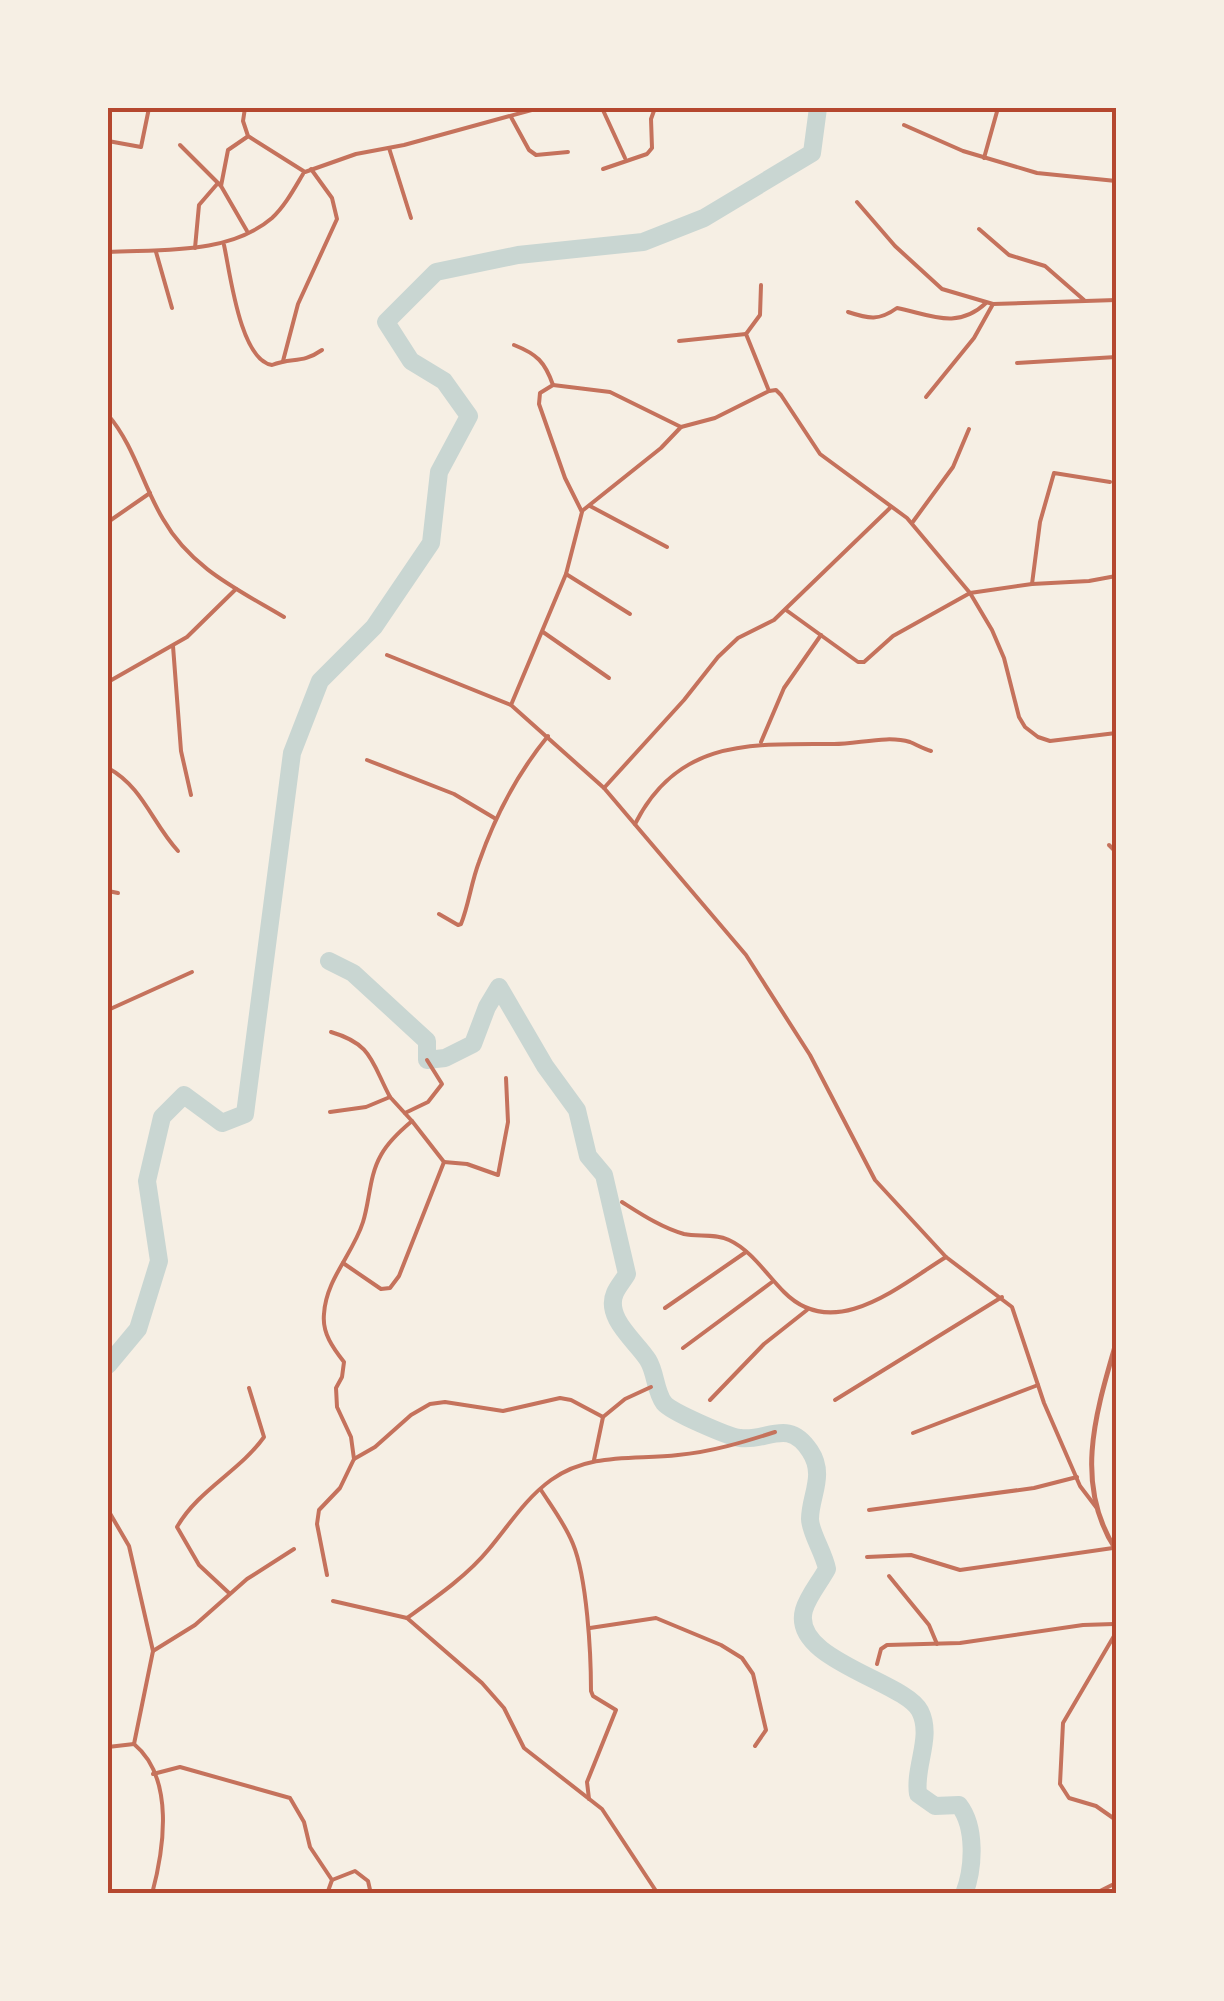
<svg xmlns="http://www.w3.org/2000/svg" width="1224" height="2001" font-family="'Golos Text',sans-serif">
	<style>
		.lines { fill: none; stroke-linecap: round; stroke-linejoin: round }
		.river { stroke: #c9d6d2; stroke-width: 18 }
		.minor { stroke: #c5725c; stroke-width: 4 }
		.tertiary { stroke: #c5725c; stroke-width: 5 }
		.neatline { fill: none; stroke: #b5482f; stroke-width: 4 }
	</style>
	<rect width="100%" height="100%" fill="#f6efe4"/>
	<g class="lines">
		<g class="river">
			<path d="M329,961L353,973L427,1041V1060L445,1058L473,1044L487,1007L499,987L545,1066L577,1110L588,1156L604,1175L627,1274C623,1281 618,1286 615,1293C604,1318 637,1342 648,1360C656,1373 655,1391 664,1403C671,1412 729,1437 740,1438C767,1442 788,1417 810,1451C826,1475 810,1496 810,1519C810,1532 824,1553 827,1569C820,1582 808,1596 804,1610C790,1660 905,1681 920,1711C933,1737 914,1766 918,1794L935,1806L959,1805C976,1827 974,1868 964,1894"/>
			<path d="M108,1365L138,1329L159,1261L147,1181L162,1117L184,1095L222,1123L245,1114L292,753L320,681L374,627L431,543L439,472L469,416L444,381L411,361L386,322L436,272L518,255L643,242L704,218L812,153L818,108"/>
		</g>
		<g class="minor">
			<path d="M245,108L243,121L248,136L305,172L356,154L404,145L539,108"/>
			<path d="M602,108L625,158"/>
			<path d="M511,117L529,150L536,155L568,152"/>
			<path d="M904,125L963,151L1037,173L1116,181"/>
			<path d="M108,141L141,147L149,108"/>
			<path d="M180,145L221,186L247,231"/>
			<path d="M389,148L411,218"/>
			<path d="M984,158L998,108"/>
			<path d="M603,169L647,154L652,148L651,119L655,108"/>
			<path d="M221,186L228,150L247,137"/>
			<path d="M857,202L895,246L942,289L993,304L1116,300"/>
			<path d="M979,229L1009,255L1045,266L1084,300"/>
			<path d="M224,245C230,272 240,360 272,365C292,357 302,364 322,350"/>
			<path d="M195,248L199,205L218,183"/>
			<path d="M108,252C160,249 229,255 272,218C285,206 294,189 303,174"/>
			<path d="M156,252L172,308"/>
			<path d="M848,312C869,319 879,321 897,308C931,315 957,330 986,303"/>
			<path d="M679,341L746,334"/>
			<path d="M514,345C537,354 545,362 553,385L540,393L539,404L565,478L582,512L566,574L511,705L604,788L746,955L810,1055L875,1180L946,1257L1012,1307L1044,1403L1080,1486L1096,1507"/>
			<path d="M283,361L298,304L337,219L332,198L311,169"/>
			<path d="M1017,363L1116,357"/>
			<path d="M553,385L610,392L681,427L715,418L769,391L746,334L760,315L761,285"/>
			<path d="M769,391L776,390L781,395L820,454L907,518L970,593L992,630L1004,658L1019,717L1025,727L1038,737L1050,741L1116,733"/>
			<path d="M926,397L974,338L993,304"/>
			<path d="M108,415C134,445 143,486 163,519C191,568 237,589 284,617"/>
			<path d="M590,506L667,547"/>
			<path d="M582,511L661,448L681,427"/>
			<path d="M108,522L150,493"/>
			<path d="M912,523L953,467L969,429"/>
			<path d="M566,574L630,614"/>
			<path d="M1032,584L1040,522L1054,473L1110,482"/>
			<path d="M786,610L858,662H864L893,636L970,593L1032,584L1089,581L1116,576"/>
			<path d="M543,632L609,678"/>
			<path d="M173,646L181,751L191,795"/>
			<path d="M387,655L511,705"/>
			<path d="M108,682L187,637L236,589"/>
			<path d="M761,742L784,688L821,635"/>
			<path d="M367,760L454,794L496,819"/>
			<path d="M108,768C143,787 152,823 178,851"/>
			<path d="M604,788L684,700L718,657L738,638L774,620L891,507"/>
			<path d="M635,824C678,739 750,744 834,744C858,744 887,735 910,742C917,745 924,749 931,751"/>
			<path d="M1109,845L1116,852"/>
			<path d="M108,891L118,893"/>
			<path d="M439,914L458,925L461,924C469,904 471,883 479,862C495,816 517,774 548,736"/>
			<path d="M108,1010L192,972"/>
			<path d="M331,1032C372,1044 371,1061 390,1097"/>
			<path d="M405,1113L428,1102L442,1084L427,1060"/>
			<path d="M412,1121L444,1162"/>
			<path d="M444,1162L467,1164L498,1175L508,1122L506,1078"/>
			<path d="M622,1202C641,1214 662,1228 684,1234C698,1237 715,1233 729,1240C751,1250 767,1275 784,1292C834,1343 899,1286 946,1257"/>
			<path d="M343,1263L381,1289L390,1288L399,1276L444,1162"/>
			<path d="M665,1308L746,1252"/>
			<path d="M683,1348L772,1282"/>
			<path d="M710,1400L764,1344L807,1310"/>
			<path d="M835,1400L1002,1297"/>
			<path d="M913,1433L1038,1385"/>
			<path d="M354,1459L375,1447L411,1415L430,1404L445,1402L503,1411L560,1398L571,1400L603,1417"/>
			<path d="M594,1460L603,1417L625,1399L651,1387"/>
			<path d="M541,1490C552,1507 565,1524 573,1544C587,1578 591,1653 591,1691L593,1696L616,1710L587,1782L589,1799"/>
			<path d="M108,1510L129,1546L153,1651L134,1744"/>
			<path d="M869,1510L1034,1488L1077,1477"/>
			<path d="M867,1557L911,1555L960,1570L1113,1548"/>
			<path d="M327,1575L317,1524L319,1510L340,1488L354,1459L351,1437L337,1407L336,1388L342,1377L344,1362C333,1348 322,1333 324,1314C326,1279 353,1254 363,1222C370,1200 369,1176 381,1155C388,1142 400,1131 412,1121L390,1097L366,1107L330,1112"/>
			<path d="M889,1576L929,1625L937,1644"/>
			<path d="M229,1593L199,1565L177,1527C198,1490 240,1471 264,1437L249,1388"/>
			<path d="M333,1601L407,1618L482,1683L504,1708L524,1748L602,1809L658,1894"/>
			<path d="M1116,1611V1644"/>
			<path d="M407,1618C435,1598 467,1576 489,1549C509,1525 526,1498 551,1480C590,1452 634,1460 678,1455C711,1452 744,1442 775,1432"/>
			<path d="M590,1628L656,1618L721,1645L742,1658L753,1674L766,1730L755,1746"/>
			<path d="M1114,1636L1063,1723L1060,1784L1069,1798L1096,1806L1116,1820"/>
			<path d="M153,1651L195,1625L247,1579L294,1549"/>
			<path d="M877,1664L881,1649L887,1645L960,1643L1083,1625L1114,1624"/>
			<path d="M134,1744C175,1778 164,1849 152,1894"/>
			<path d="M108,1747L134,1744"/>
			<path d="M153,1774L180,1767L290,1798L304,1822L310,1847L332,1880L327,1894"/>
			<path d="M332,1880L355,1871L368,1881L371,1894"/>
			<path d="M1094,1894L1116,1883"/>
		</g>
		<path class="tertiary" d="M1116,1343C1096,1412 1073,1484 1116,1550"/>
	</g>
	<rect width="1224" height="2001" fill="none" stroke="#f6efe4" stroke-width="220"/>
	<rect x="110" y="110" width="1004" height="1781" class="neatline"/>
</svg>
